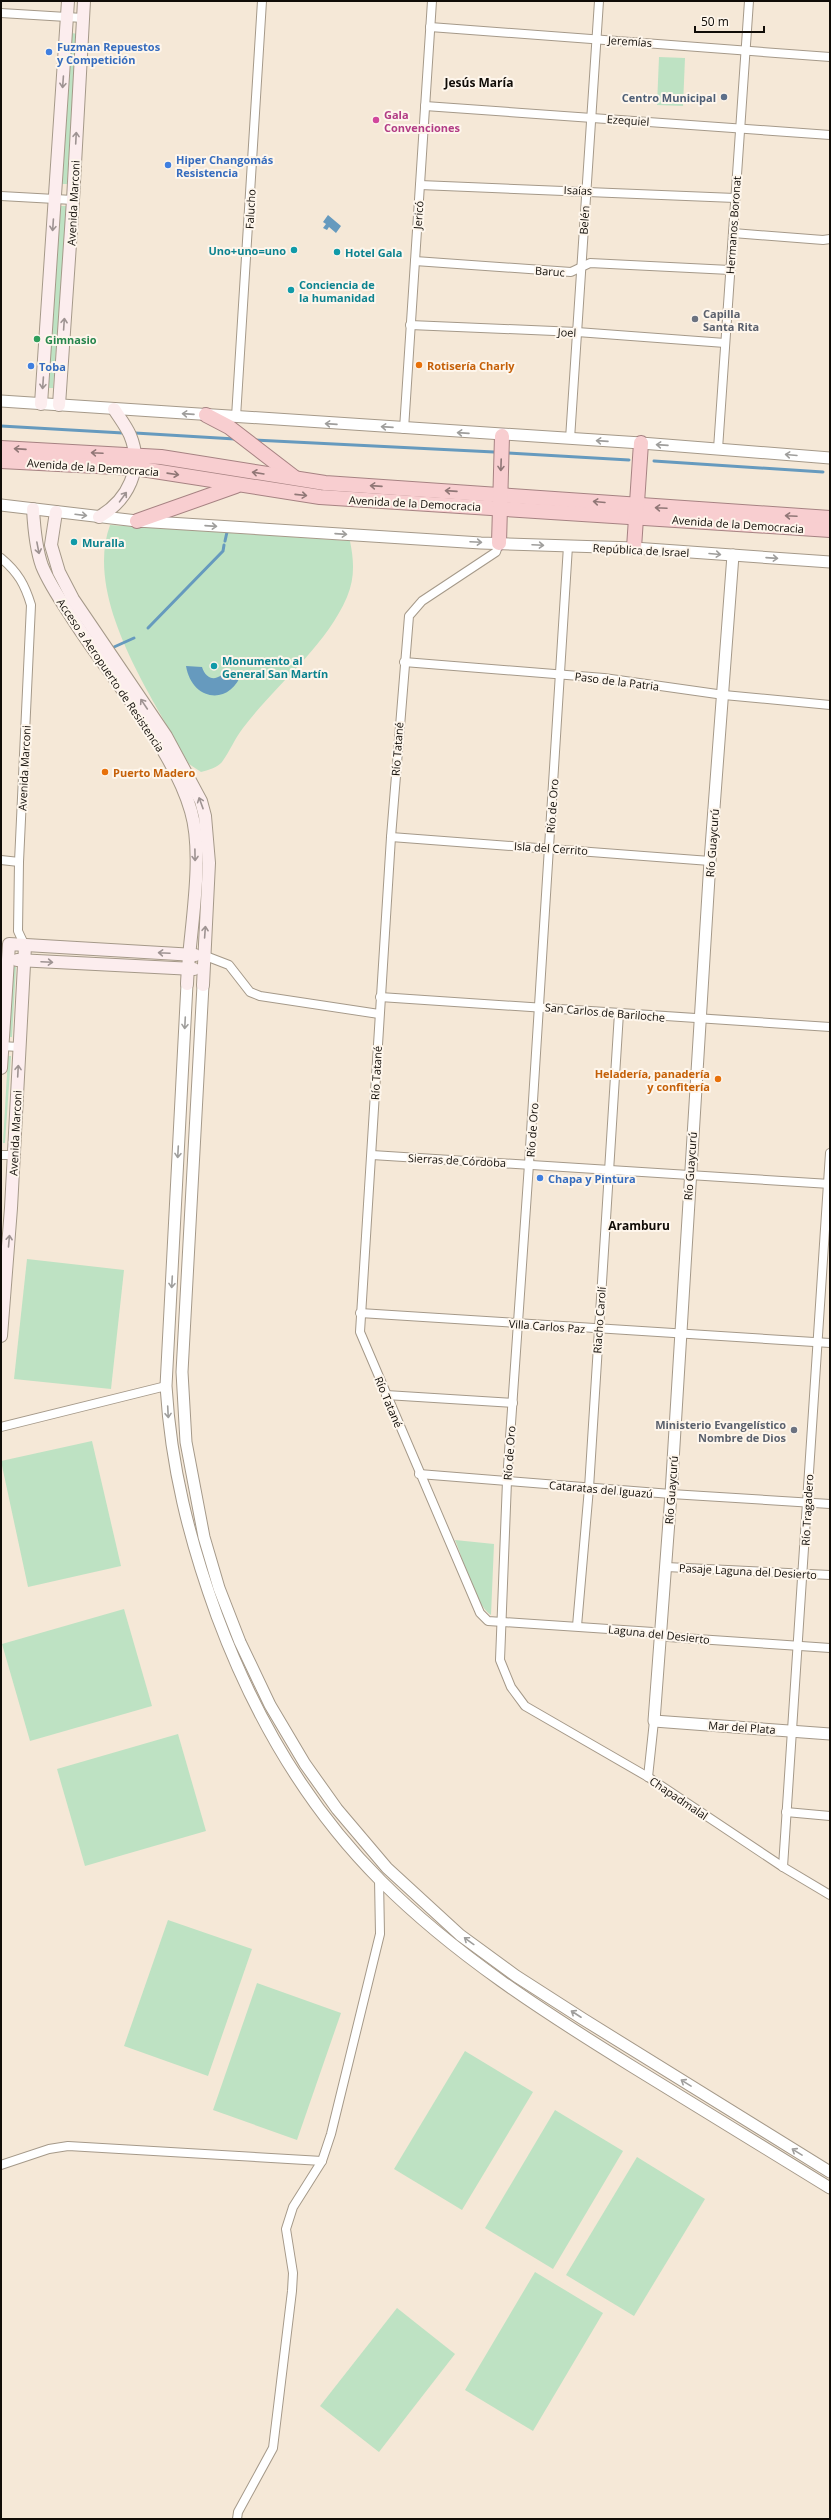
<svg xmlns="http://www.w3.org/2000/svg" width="831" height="2520" font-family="'Open Sans',sans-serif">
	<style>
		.green { fill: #bee2c3 }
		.water { fill: #669abe }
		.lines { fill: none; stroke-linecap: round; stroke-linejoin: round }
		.stream { stroke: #669abe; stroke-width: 3 }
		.minor-casing { stroke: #a59989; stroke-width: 10 }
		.tertiary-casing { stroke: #a59989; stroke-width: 13 }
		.secondary-casing { stroke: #a59989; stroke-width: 14 }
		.trunk-casing { stroke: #a68282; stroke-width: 16 }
		.minor { stroke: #fff; stroke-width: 8 }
		.tertiary { stroke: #fff; stroke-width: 11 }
		.secondary { stroke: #fcedee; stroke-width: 12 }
		.trunk { stroke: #f8ced0; stroke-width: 14 }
		.oneway { stroke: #9e9392 }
		.oneway2 { stroke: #9f9e9c }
		.oneway3 { stroke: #907776 }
		.shop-dot { fill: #3f7fe0; stroke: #fef6ec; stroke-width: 1.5 }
		.service-dot { fill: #5c6f8a; stroke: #fef6ec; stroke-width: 1.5 }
		.hotel-dot { fill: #d1479c; stroke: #fef6ec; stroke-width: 1.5 }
		.culture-dot { fill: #0f9aa8; stroke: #fef6ec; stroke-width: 1.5 }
		.worship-dot { fill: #6b7280; stroke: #fef6ec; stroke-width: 1.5 }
		.leisure-dot { fill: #2e9e5b; stroke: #fef6ec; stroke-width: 1.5 }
		.food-dot { fill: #e8710a; stroke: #fef6ec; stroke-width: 1.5 }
		.labels { text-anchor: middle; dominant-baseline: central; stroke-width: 4; stroke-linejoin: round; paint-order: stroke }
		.street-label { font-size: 11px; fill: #100c07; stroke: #fef6ec }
		.shop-label { font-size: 11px; font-weight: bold; fill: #366cbe; stroke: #fef6ec; text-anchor: start }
		.service-label { font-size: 11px; font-weight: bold; fill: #4e5e75; stroke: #fef6ec; text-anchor: end }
		.hotel-label { font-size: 11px; font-weight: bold; fill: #b23c85; stroke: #fef6ec; text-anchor: start }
		.culture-label { font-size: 11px; font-weight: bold; fill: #0d838f; stroke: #fef6ec; text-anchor: start }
		.worship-label { font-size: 11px; font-weight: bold; fill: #5b616d; stroke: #fef6ec; text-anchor: start }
		.leisure-label { font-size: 11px; font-weight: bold; fill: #27864d; stroke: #fef6ec; text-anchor: start }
		.food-label { font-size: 11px; font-weight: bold; fill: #c56008; stroke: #fef6ec; text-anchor: start }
		.neighbourhood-label { font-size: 12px; font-weight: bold; fill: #100c07; stroke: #fef6ec }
	</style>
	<rect width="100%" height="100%" fill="#f5e8d7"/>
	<g class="green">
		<path d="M72,33L77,34L67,184H61Z"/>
		<path d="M659,57L685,58L683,106L657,105Z"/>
		<path d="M61,206H67L53,388H47Z"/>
		<path d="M110,525L350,541C354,561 355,578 347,597C325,648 276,684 243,728C235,738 230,751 222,762C217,768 208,770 201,772L189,764C154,699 83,600 110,525Z"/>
		<path d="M13,966L16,967L12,1037H9Z"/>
		<path d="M8,1056H11L5,1143H3Z"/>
		<path d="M27,1259L124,1270L111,1389L14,1379Z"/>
		<path d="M92,1441L121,1566L28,1587L1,1461Z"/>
		<path d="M455,1540L494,1544L491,1615C475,1605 463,1559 455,1540Z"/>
		<path d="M124,1609L152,1706L30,1741L2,1644Z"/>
		<path d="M178,1734L206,1831L85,1866L57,1769Z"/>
		<path d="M168,1920L252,1949L208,2076L124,2046Z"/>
		<path d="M257,1983L341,2013L297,2140L213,2110Z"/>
		<path d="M465,2051L533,2092L462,2210L394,2169Z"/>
		<path d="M555,2110L623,2151L553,2269L485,2228Z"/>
		<path d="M637,2157L705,2199L634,2316L566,2275Z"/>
		<path d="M535,2272L603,2313L533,2431L465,2390Z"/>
		<path d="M397,2308L455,2354L379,2452L320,2406Z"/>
	</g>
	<g class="water">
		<path d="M328,215L341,226L336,233L329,227L327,230L323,228L326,224L323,222Z"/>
		<path d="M186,666L202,667C206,681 219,682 226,669L242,672C231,706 192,702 186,666Z"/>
	</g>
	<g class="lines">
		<g class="stream">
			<path d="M1,426L123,433"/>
			<path d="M135,433L235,439"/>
			<path d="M254,440L494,452"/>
			<path d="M506,453L629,460"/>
			<path d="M654,461L823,472"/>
			<path d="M225,541L227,532"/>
			<path d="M148,628L223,551L224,545"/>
			<path d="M114,647L134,638"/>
		</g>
		<g class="minor-casing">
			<g id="minor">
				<path d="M1,13L83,18"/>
				<path d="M430,27L830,57"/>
				<path d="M425,106L830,135"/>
				<path d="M420,185L735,198"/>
				<path d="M1,196L73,200"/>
				<path d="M733,233L823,240L830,239"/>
				<path d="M415,261L571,272L590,263L730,270"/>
				<path d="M410,325L577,332L725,343"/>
				<path d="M236,417L262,1"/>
				<path d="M404,429L432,1"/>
				<path d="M570,439L599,1"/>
				<path d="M718,449L749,1"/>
				<path d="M499,543L496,552L422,601L409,616L391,837L360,1332L480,1613L488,1621L653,1632L668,1637L830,1648"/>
				<path d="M568,546L529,1164L507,1481L500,1660L511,1687L525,1706L648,1777L783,1867L830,1895"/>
				<path d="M1,558C18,572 25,585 31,605L19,862L18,931L25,946"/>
				<path d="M404,662L604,678L724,695L830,705"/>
				<path d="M391,837L710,861"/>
				<path d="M1,860L19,862"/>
				<path d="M203,955L229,965L250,992L260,996L379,1014"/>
				<path d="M380,997L830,1027"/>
				<path d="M1,1046L19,1047"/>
				<path d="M1,1155H14"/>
				<path d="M372,1155L830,1184"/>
				<path d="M360,1313L830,1343"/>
				<path d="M386,1395L513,1403"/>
				<path d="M1,1427L166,1386"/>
				<path d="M419,1474L671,1494L830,1504"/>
				<path d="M666,1567L830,1575"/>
				<path d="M577,1626L589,1488L619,1013"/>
				<path d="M648,1777L654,1721"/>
				<path d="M786,1812L830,1816"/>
				<path d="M783,1867L830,1153"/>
				<path d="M1,2165L49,2149L68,2146L322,2161"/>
				<path d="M237,2519L238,2512L273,2448L292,2291L293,2273L286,2229L293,2207L322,2161L331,2134L380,1934L379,1879"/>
			</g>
		</g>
		<g class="tertiary-casing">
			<g id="tertiary">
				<path d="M1,401L641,443L830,458"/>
				<path d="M1,505L137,521L481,543L634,548L830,562"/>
				<path d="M733,555L710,861L671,1494L654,1721L830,1734"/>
				<path d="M187,984L166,1386C171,1467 189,1539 217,1616C253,1713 307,1807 381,1881C455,1955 544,2012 633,2067C699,2107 764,2148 830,2188"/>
				<path d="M203,985L182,1372L186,1442L204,1537L219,1588L240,1642L270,1705L305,1764L337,1809L387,1868L460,1935L516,1976L583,2019L830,2172"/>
			</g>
		</g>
		<g class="secondary-casing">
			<g id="secondary">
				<path d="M41,404L68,1"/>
				<path d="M59,405L73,200L84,1"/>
				<path d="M33,509C34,527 36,549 42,566C49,583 59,598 69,613C106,673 172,745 191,811C205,859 189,933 187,984"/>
				<path d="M56,512L51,545L59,572L73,599L166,736L201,801L205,816L209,863L203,985"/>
				<path d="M99,517C128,500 144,468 130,435C126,426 119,417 114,409"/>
				<path d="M17,960L194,969"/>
				<path d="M1,1068L9,944L195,955"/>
				<path d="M1,1336L11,1208L25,946"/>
			</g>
		</g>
		<g class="trunk-casing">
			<g id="trunk">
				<path d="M206,415L229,427L294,477"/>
				<path d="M1,448L161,457L325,483L830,518"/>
				<path d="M1,461L135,468L320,497L830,530"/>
				<path d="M137,521L236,486"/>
				<path d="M499,543L502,436"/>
				<path d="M634,548L641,443"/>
			</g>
		</g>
		<use href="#minor" class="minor"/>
		<use href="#tertiary" class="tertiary"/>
		<use href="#secondary" class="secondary"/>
		<use href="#trunk" class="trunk"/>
	</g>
	<defs><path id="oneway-shaft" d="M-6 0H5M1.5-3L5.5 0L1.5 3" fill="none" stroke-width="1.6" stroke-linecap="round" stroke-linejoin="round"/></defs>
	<g class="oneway">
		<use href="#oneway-shaft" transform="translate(63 82) rotate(94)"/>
		<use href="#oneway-shaft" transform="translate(76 138) rotate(-87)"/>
		<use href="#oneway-shaft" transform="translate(53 225) rotate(94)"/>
		<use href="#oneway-shaft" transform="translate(64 324) rotate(-86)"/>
		<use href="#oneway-shaft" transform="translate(43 383) rotate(94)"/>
		<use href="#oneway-shaft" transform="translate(123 497) rotate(-54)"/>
		<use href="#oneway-shaft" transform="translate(38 548) rotate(79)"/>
		<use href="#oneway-shaft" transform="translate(144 704) rotate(-124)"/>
		<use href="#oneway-shaft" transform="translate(201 803) rotate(-110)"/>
		<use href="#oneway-shaft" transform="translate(195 855) rotate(89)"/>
		<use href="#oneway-shaft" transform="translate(205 932) rotate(-86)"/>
		<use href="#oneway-shaft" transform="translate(164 953) rotate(-177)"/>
		<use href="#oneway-shaft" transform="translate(47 962) rotate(3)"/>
		<use href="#oneway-shaft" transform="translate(18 1071) rotate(-87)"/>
		<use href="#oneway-shaft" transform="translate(9 1241) rotate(-85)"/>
	</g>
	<g class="oneway2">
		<use href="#oneway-shaft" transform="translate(188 414) rotate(-176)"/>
		<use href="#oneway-shaft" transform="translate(331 424) rotate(-176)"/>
		<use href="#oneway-shaft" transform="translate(387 427) rotate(-176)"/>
		<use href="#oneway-shaft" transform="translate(463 433) rotate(-176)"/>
		<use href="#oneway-shaft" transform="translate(602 441) rotate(-176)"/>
		<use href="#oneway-shaft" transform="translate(662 445) rotate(-176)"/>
		<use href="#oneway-shaft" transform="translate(791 455) rotate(-175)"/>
		<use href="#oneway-shaft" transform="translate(81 515) rotate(7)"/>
		<use href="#oneway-shaft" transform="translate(211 526) rotate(4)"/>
		<use href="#oneway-shaft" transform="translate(341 534) rotate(4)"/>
		<use href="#oneway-shaft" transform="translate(476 542) rotate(3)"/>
		<use href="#oneway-shaft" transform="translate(538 545) rotate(3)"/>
		<use href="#oneway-shaft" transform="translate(715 554) rotate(5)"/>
		<use href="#oneway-shaft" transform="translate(772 558) rotate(4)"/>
		<use href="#oneway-shaft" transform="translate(185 1023) rotate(93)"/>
		<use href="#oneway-shaft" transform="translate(178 1152) rotate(93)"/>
		<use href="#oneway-shaft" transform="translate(172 1282) rotate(93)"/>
		<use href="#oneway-shaft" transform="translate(168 1412) rotate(87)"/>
		<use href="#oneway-shaft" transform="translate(469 1941) rotate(-144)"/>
		<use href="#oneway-shaft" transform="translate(576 2014) rotate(-147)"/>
		<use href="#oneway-shaft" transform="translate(686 2083) rotate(-148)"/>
		<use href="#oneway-shaft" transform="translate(797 2152) rotate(-148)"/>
	</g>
	<g class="oneway3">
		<use href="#oneway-shaft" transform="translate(20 449) rotate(-176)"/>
		<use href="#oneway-shaft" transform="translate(97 453) rotate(-177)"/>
		<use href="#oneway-shaft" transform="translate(501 465) rotate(92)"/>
		<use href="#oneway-shaft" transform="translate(258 473) rotate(-171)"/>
		<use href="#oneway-shaft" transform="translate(173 474) rotate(8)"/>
		<use href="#oneway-shaft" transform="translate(376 486) rotate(-176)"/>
		<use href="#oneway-shaft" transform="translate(451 491) rotate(-176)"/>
		<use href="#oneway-shaft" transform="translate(301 495) rotate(6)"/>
		<use href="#oneway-shaft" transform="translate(599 502) rotate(-175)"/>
		<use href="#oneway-shaft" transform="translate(661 508) rotate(-177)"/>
		<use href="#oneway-shaft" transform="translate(791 516) rotate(-177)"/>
	</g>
	<g class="shop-dot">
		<circle cx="49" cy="52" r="4"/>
		<circle cx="168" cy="165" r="4"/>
		<circle cx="31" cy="366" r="4"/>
		<circle cx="540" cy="1178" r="4"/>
	</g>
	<circle class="service-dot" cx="724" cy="97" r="4"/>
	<circle class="hotel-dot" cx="376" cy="120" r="4"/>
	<g class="culture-dot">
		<circle cx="294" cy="250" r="4"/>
		<circle cx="337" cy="252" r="4"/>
		<circle cx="291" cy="290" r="4"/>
		<circle cx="74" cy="542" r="4"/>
		<circle cx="214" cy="666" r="4"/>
	</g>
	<g class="worship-dot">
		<circle cx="695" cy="319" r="4"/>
		<circle cx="794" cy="1430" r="4"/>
	</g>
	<circle class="leisure-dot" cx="37" cy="339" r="4"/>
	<g class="food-dot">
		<circle cx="419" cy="365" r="4"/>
		<circle cx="105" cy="772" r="4"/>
		<circle cx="718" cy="1079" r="4"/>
	</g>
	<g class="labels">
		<g class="street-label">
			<text transform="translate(630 41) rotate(4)">Jeremías</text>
			<text transform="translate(628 120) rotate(4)">Ezequiel</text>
			<text transform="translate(578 190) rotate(2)">Isaías</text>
			<text transform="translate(73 203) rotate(-87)">Avenida Marconi</text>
			<text transform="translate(250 209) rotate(-87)">Falucho</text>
			<text transform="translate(418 215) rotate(-86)">Jericó</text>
			<text transform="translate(584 220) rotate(-86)">Belén</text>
			<text transform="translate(733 225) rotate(-86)">Hermanos Boronat</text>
			<text transform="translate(550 271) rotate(4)">Baruc</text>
			<text transform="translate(567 332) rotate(3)">Joel</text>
			<text transform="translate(93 467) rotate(4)">Avenida de la Democracia</text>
			<text transform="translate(415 503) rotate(3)">Avenida de la Democracia</text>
			<text transform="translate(738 524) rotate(4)">Avenida de la Democracia</text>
			<text transform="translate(641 550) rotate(3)">República de Israel</text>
			<text transform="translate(111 675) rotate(56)">Acceso a Aeropuerto de Resistencia</text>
			<text transform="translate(617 681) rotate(7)">Paso de la Patria</text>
			<text transform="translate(397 749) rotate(-86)">Río Tatané</text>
			<text transform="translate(24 768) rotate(-87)">Avenida Marconi</text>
			<text transform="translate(552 806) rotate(-86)">Río de Oro</text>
			<text transform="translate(712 843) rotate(-86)">Río Guaycurú</text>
			<text transform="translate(551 848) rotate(4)">Isla del Cerrito</text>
			<text transform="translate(605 1012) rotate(5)">San Carlos de Bariloche</text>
			<text transform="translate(376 1073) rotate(-87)">Río Tatané</text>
			<text transform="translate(532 1130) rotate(-86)">Río de Oro</text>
			<text transform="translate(15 1133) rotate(-87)">Avenida Marconi</text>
			<text transform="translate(457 1160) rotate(3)">Sierras de Córdoba</text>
			<text transform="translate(690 1166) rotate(-86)">Río Guaycurú</text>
			<text transform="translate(599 1320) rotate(-86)">Riacho Carolí</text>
			<text transform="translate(547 1326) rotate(4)">Villa Carlos Paz</text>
			<text transform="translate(389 1402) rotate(67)">Río Tatané</text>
			<text transform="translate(509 1453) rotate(-86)">Río de Oro</text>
			<text transform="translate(601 1489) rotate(5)">Cataratas del Iguazú</text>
			<text transform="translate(671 1490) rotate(-86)">Río Guaycurú</text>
			<text transform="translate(807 1510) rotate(-87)">Río Tragadero</text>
			<text transform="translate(748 1571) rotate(3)">Pasaje Laguna del Desierto</text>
			<text transform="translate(659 1634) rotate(6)">Laguna del Desierto</text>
			<text transform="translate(742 1727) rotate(4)">Mar del Plata</text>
			<text transform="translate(679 1798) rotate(34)">Chapadmalal</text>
		</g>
		<g class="shop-label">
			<text x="57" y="46">Fuzman Repuestos<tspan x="57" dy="13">y Competición</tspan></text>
			<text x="176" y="159">Hiper Changomás<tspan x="176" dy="13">Resistencia</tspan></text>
			<text x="39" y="366">Toba</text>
			<text x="548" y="1178">Chapa y Pintura</text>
		</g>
		<g class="service-label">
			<text x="716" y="97">Centro Municipal</text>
		</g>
		<g class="hotel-label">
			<text x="384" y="114">Gala<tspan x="384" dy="13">Convenciones</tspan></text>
		</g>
		<g class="culture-label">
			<text x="286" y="250" text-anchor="end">Uno+uno=uno</text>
			<text x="345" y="252">Hotel Gala</text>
			<text x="299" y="284">Conciencia de<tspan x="299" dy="13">la humanidad</tspan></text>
			<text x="82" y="542">Muralla</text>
			<text x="222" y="660">Monumento al<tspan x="222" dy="13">General San Martín</tspan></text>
		</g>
		<g class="worship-label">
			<text x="703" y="313">Capilla<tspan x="703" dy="13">Santa Rita</tspan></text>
			<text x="786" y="1424" text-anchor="end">Ministerio Evangelístico<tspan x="786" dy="13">Nombre de Dios</tspan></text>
		</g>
		<g class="leisure-label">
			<text x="45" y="339">Gimnasio</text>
		</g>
		<g class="food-label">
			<text x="427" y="365">Rotisería Charly</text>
			<text x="113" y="772">Puerto Madero</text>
			<text x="710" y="1073" text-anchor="end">Heladería, panadería<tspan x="710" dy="13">y confitería</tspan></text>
		</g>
		<g class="neighbourhood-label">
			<text x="479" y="82">Jesús María</text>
			<text x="639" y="1225">Aramburu</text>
		</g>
	</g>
	<rect width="831" height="2520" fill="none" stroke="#100c07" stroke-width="4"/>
	<path d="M695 26v6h69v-6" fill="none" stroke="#100c07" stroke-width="2"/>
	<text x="701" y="26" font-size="12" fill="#100c07" stroke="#fef6ec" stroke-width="3" paint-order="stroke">50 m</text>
</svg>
